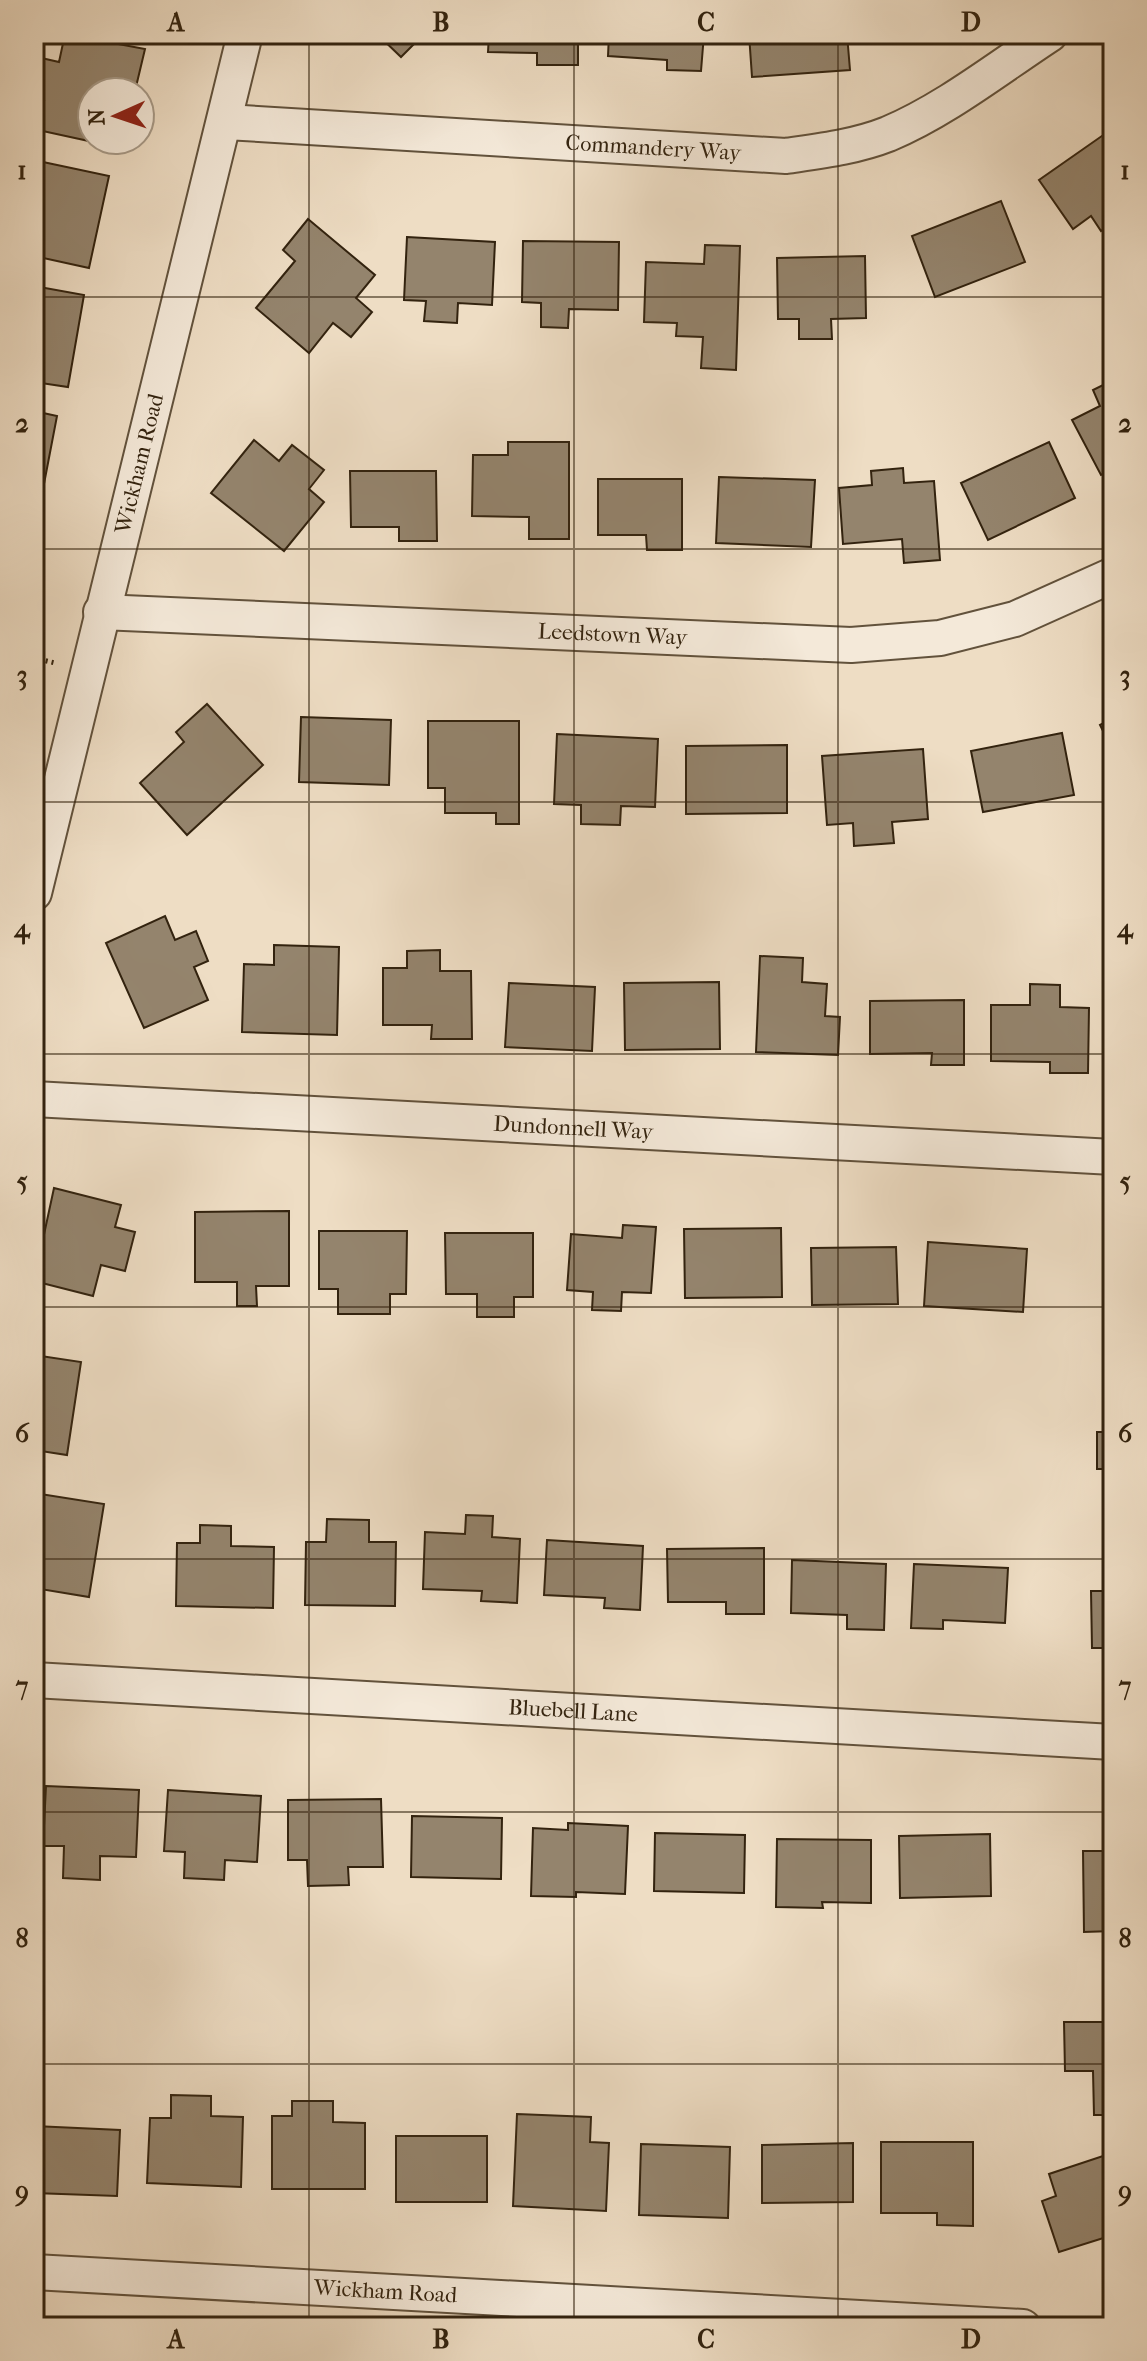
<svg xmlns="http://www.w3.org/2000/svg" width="1147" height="2361" font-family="'IM FELL French Canon',serif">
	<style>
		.building { fill: #94846d; stroke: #33230f; stroke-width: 2 }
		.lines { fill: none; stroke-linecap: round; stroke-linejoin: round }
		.street-casing { stroke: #62523c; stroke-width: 38 }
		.path { stroke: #33230f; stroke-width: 5; stroke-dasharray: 2 4; stroke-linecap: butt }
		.street { stroke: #f4e9d9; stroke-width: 34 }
		.grid { fill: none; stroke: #33230f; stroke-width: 2; stroke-opacity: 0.55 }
		.labels { text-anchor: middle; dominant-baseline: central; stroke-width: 7; stroke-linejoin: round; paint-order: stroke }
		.street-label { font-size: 22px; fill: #33230f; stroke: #f4e9d9 }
		.neatline { fill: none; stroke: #33230f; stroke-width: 3 }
		.grid-label { font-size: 26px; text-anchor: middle; font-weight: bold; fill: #33230f }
	</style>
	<rect width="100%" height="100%" fill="#eeddc4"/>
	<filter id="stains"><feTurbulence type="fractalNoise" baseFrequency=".0025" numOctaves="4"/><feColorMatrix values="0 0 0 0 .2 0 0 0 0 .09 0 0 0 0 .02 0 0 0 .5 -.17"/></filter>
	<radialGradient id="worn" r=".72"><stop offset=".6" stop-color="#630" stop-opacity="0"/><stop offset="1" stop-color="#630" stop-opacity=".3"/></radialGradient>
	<g class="building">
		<path d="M65,34L145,49L135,91L119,88L118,92H92V140H108L107,145L38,130L44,101L34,99L37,57L59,62Z"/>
		<path d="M377,34H424L401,57Z"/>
		<path d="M489,34H578V65H537V53L488,52Z"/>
		<path d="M609,34H704L701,71L667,70V60L608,56Z"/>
		<path d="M749,34H847L850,70L752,77Z"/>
		<path d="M1109,131L1113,136V222L1101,231L1091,216L1073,229L1039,180Z"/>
		<path d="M43,162L109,176L89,268L34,256V192Z"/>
		<path d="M1001,201L1025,262L935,297L912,236Z"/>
		<path d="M308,219L375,275L356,298L372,312L351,337L333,323L309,353L256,308L295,261L283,250Z"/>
		<path d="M407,237L495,242L492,305L458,303L457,323L424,321L426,301L404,300Z"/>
		<path d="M523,241L619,242L618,310L569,309L568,328L541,327V303L522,302Z"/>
		<path d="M705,245L740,246L736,370L701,368L703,337L676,336L677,323L644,322L646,262L704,264Z"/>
		<path d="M865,256L866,318L831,319L832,339H799V319H778L777,258Z"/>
		<path d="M34,286L84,295L68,387L34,382Z"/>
		<path d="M1113,380V469L1101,475L1072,420L1100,406L1093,390Z"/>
		<path d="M34,411L57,416L39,510L34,509Z"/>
		<path d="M254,440L279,461L292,445L324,470L309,489L324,502L284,551L211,493Z"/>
		<path d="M508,442H569V539H529V517L472,516L473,455H508Z"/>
		<path d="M1049,442L1075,498L988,540L961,483Z"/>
		<path d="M903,468L904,483L934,481L940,560L904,563L902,539L843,544L839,488L872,485L871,471Z"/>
		<path d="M350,471H436L437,541H399V527H351Z"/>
		<path d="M719,477L815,480L811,547L716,543Z"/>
		<path d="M598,479H682V550H647L646,535H598Z"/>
		<path d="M207,704L263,765L187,835L140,783L184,742L176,732Z"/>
		<path d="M301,717L391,720L389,785L299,782Z"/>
		<path d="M1113,718V751L1100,725Z"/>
		<path d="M428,721H519V824H496V813H445V788H428Z"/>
		<path d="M1062,733L1074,795L983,812L971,751Z"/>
		<path d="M557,734L658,739L655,807L621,806L620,825L581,824V805L554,804Z"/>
		<path d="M787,745V813L686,814V746Z"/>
		<path d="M923,749L928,819L892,822L894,843L854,846L853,823L827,825L822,756Z"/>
		<path d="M165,916L175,940L196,931L208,961L194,967L208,1000L144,1028L106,943Z"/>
		<path d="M274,945L339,947L337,1035L242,1032L244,964L274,965Z"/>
		<path d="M440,950V971H471L472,1039H431L432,1025H383V968H407V951Z"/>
		<path d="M760,956L803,958L802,982L827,984L825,1016L840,1017L838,1055L756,1052Z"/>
		<path d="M719,982L720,1049L625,1050L624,983Z"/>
		<path d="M509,983L595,987L592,1051L505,1047Z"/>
		<path d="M1030,984L1060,985V1007L1089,1008L1088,1073H1050V1062L991,1061V1005H1030Z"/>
		<path d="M964,1000V1065H931L932,1053L870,1054V1001Z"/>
		<path d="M54,1188L121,1205L115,1227L135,1232L125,1271L101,1265L93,1296L34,1281Z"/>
		<path d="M289,1211V1286H256L257,1306H237V1282H195V1212Z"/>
		<path d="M623,1225L656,1227L651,1293L622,1292L621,1311L592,1310L593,1292L567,1290L571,1234L622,1238Z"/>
		<path d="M781,1228L782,1297L685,1298L684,1229Z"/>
		<path d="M319,1231H407L406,1294H390V1314H338V1289H319Z"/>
		<path d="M445,1233H533V1297H514V1317H477V1294H446Z"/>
		<path d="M928,1242L1027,1249L1023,1312L924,1306Z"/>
		<path d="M896,1247L898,1304L812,1305L811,1248Z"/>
		<path d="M34,1355L81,1362L67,1455L34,1450Z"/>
		<path d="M1097,1432H1113V1497L1112,1469H1097Z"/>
		<path d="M34,1493L104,1504L89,1597L34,1588Z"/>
		<path d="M466,1515L493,1516L492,1537L520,1539L517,1603L481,1601L482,1591L423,1589L425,1532L465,1534Z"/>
		<path d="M327,1519L369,1520V1542H396L395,1606L305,1605L306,1542H326Z"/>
		<path d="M200,1525L231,1526V1546L274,1547L273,1608L176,1606L177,1543H200Z"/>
		<path d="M547,1540L643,1546L640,1610L604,1608L605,1598L544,1595Z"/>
		<path d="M764,1548V1614H726V1602H668L667,1549Z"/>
		<path d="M792,1560L886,1564L884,1630L847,1629V1615L791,1613Z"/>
		<path d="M914,1564L1008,1568L1005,1623L943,1620V1629L911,1628Z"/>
		<path d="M1091,1591H1113V1648H1092Z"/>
		<path d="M46,1786L139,1790L136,1857L100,1856V1880L63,1878L64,1846H43Z"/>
		<path d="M168,1790L261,1796L257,1862L225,1860L224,1880L184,1878L185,1852L164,1851Z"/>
		<path d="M381,1799L383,1867H348L349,1885L308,1886L307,1860H288V1800Z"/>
		<path d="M412,1816L502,1818L501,1879L411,1877Z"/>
		<path d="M568,1823L628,1826L625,1894L576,1892V1897L531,1896L533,1828L568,1830Z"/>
		<path d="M655,1833L745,1835L744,1893L654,1891Z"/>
		<path d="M990,1834L991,1896L900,1898L899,1836Z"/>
		<path d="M777,1839L871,1840V1903L822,1902L823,1908L776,1907Z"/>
		<path d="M1083,1851H1113V1931L1084,1932Z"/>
		<path d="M1064,2022H1113V2115H1094L1093,2071H1065Z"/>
		<path d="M171,2095L211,2096V2116L243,2117L241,2187L147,2183L150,2118H171Z"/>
		<path d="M292,2101H333V2122L365,2123V2189H272V2116H292Z"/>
		<path d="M517,2114L591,2117L590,2142L609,2143L606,2211L513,2206Z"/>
		<path d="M34,2126L120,2130L117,2196L34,2193Z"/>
		<rect x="396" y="2136" width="91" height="66"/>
		<path d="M881,2142H973V2226L937,2225V2213H881Z"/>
		<path d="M853,2143V2202L762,2203V2145Z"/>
		<path d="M641,2144L730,2147L728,2218L639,2215Z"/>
		<path d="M1109,2154L1113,2167V2235L1059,2252L1042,2201L1056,2196L1049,2174Z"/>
	</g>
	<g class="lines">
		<g class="street-casing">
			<g id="street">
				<path id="s1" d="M226,122L786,156C820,151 855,147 888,134C945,110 998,68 1050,34"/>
				<path id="s2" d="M101,612L851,645L940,638L1015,619L1113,575"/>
				<path id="s3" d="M34,893L245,34"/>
				<path id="s4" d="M34,1099L1113,1157"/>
				<path id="s5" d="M34,1680L1113,1742"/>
				<path id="s6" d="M34,2272L1023,2327"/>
			</g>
		</g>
		<path class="path" d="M34,658L55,663"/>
		<use href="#street" class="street"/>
	</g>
	<path class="grid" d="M309,34V2327M574,34V2327M838,34V2327M34,297H1113M34,549H1113M34,802H1113M34,1054H1113M34,1307H1113M34,1559H1113M34,1812H1113M34,2064H1113"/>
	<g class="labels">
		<g class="street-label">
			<text stroke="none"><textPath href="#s1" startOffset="428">Commandery Way</textPath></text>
			<text stroke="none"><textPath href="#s3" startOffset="442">Wickham Road</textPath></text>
			<text stroke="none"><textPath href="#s2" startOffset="512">Leedstown Way</textPath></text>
			<text stroke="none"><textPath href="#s4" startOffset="540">Dundonnell Way</textPath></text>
			<text stroke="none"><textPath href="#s5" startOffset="540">Bluebell Lane</textPath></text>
			<text stroke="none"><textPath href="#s6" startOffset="352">Wickham Road</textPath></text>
		</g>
	</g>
	<rect width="1147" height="2361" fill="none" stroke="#eeddc4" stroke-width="88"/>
	<g transform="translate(116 116) rotate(267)"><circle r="38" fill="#f4e9d9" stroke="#a79a88" stroke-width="2"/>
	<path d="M0-6L14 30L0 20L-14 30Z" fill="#8f2418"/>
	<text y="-12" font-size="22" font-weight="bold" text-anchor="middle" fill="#33230f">N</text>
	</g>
	<rect x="44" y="44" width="1059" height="2273" class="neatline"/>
	<g class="grid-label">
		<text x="176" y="31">A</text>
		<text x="441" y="31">B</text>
		<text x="706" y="31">C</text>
		<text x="971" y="31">D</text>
		<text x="22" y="179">1</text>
		<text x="1125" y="179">1</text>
		<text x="22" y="432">2</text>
		<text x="1125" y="432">2</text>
		<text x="22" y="684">3</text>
		<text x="1125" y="684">3</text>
		<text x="22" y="937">4</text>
		<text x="1125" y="937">4</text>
		<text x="22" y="1190">5</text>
		<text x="1125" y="1190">5</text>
		<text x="22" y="1442">6</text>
		<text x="1125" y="1442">6</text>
		<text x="22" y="1695">7</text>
		<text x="1125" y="1695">7</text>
		<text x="22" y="1947">8</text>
		<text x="1125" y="1947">8</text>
		<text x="22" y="2200">9</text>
		<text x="1125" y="2200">9</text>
		<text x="176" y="2348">A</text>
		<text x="441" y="2348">B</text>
		<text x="706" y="2348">C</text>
		<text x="971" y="2348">D</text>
	</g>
	<rect width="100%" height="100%" filter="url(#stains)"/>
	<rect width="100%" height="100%" fill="url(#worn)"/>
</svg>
